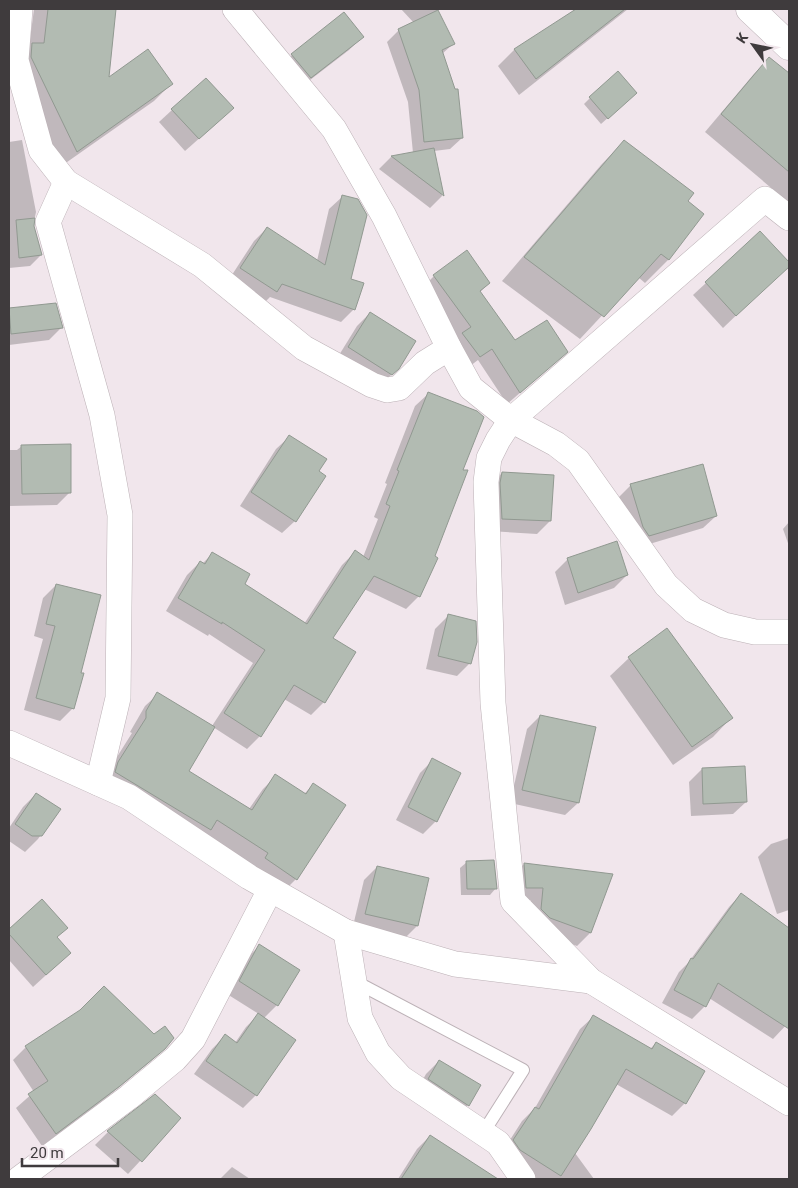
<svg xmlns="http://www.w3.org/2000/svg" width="798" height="1188" font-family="Roboto,sans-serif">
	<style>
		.shadow { fill: #0003 }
		.building { fill: #b2bbb2; stroke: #919991 }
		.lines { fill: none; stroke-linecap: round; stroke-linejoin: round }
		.lane-casing { stroke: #bcb1b6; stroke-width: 14 }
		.street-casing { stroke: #bcb1b6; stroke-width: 26 }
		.secondary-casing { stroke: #bcb1b6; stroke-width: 29 }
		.lane { stroke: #fff; stroke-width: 12 }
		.street { stroke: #fff; stroke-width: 25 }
		.secondary { stroke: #fff; stroke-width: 28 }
	</style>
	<rect width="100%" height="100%" fill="#f1e6ec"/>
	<g class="shadow">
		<path d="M34,9H114L107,79L171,84L154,101L60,167L14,74L29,47Z"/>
		<path d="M401,9H436L453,44L442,54L462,138L450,149L434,151L442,196L430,208L379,169L391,157L413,153L408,102L387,42L399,30L414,23Z"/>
		<path d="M578,9H628L519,95L498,66L514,50Z"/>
		<path d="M344,14L362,37L349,50L297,90L279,68L292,55Z"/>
		<path d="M770,58L789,75V203L705,132L753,75Z"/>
		<path d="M590,98L629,99L601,124L584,104Z"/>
		<path d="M172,110L219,121L185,151L159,122Z"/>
		<path d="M22,140L36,212L33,226L41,255L30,266L9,268V142Z"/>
		<path d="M624,141L686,202L702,214L668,260L645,283L638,277L580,339L502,281L601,165Z"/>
		<path d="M342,197L354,309L341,322L270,297L263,304L228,281L254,241L267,228L317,261L329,209Z"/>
		<path d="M760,233L789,265L723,328L693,295Z"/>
		<path d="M467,252L489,283L480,292L515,342L553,364L507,404L478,360L466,369L421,289L434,276Z"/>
		<path d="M55,304L61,328L49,340L9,345V309Z"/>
		<path d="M370,313L398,368L379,387L336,360L357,326Z"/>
		<path d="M428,394L461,471L419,596L406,609L364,589L331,639L354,653L324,702L311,715L284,699L260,736L247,749L213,727L187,771L249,809L263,789L276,776L304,794L313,785L296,879L283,892L253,872L256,867L206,834L105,776L132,733L130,732L145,706L158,694L212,726L253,663L209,634L208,636L166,611L187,575L200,562L202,564L213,553L243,584L304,624L342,565L355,552L363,557L378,519L374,517L387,484L385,483L415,406Z"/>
		<path d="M289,437L318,472L295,521L282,533L240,506L276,449Z"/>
		<path d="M22,446L70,492L57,505L9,506V450H17Z"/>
		<path d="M502,473L550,521L537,534L489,531V486Z"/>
		<path d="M631,485L716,516L703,528L636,548L618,498Z"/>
		<path d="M789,522V546L783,529Z"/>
		<path d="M616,543L627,575L614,588L565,605L555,572L567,560Z"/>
		<path d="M56,585L80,674L73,708L60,721L24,710L43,639L34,636L43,598Z"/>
		<path d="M448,616L470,663L457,676L426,669L435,629Z"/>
		<path d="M667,630L731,718L713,737L673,765L610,676L629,658Z"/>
		<path d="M540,716L578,803L565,815L510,803L527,729Z"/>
		<path d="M433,760L436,821L423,834L396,820L420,773Z"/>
		<path d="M702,769L746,802L733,814L691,816L689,782Z"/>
		<path d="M36,794L59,809L38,839L25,852L9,841V828L23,807Z"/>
		<path d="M789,838V910L777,914L758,857L771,844Z"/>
		<path d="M467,862L496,888L490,895H461L460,868Z"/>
		<path d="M524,864L611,875L590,933L577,946L537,931L529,922L531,900L514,901L511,877Z"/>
		<path d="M377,867L428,879L417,926L404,939L353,926L364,880Z"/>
		<path d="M741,894L754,943L789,965V1022L773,1039L709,998L705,1006L692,1019L662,1003L679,972L688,963L729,907Z"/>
		<path d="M42,900L56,938L57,965L33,987L9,960V930Z"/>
		<path d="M259,946L277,1005L264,1018L294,1040L256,1095L243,1108L194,1074L212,1049L225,1036L235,1043L246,1027L259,1014L227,994L246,959Z"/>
		<path d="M593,1017L650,1049L656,1043L703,1071L685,1103L672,1116L616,1084L575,1153L594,1179H534L501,1154L522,1121L535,1108L580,1029Z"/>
		<path d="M26,1047L164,1048L151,1061L106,1098L42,1146L16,1108L34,1092L13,1060Z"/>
		<path d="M439,1061L480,1085L468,1105L455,1118L416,1092L426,1074Z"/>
		<path d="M155,1096L180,1118L128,1174L95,1145L108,1132Z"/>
		<path d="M430,1136L474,1165L464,1179H398L417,1149Z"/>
		<path d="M232,1167L250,1179H220Z"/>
	</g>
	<g class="building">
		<path d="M48,9H116L109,77L148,49L173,84L77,152L31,57L32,43H44Z"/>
		<path d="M576,9H625L536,79L514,49Z"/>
		<path d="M438,10L455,44L442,50L455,89H458L463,138L424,142L419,90L398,29Z"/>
		<path d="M344,12L364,37L311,78L291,54Z"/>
		<path d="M769,57L789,73V172L721,114Z"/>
		<path d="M618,71L637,93L608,119L589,97Z"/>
		<path d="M206,78L234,108L199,139L171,109Z"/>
		<path d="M624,140L694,193L688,201L704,214L669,260L661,254L604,317L524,257Z"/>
		<path d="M434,148L444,196L391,156Z"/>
		<path d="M342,195L358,199L367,215L351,279L364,283L355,310L282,284L277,292L240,268L267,227L325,265Z"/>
		<path d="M35,218L34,226L42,255L19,258L16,220Z"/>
		<path d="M760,231L789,262V267L736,316L705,282Z"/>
		<path d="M467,250L490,283L480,291L515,340L547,320L568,352L520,393L492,349L480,357L462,333L471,327L433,275Z"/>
		<path d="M56,303L63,328L11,334L9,308Z"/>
		<path d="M370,312L416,341L399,369L392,375L348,347Z"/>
		<path d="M428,392L477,411L484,417L463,470H468L435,556L438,558L420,597L374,576L333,638L356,652L325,703L294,685L261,737L224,713L265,650L222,622V624L178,598L200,561L205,564L212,552L250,574L245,584L307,624L355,550L369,560L390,506L386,504L399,471L397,470Z"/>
		<path d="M289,435L327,459L319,471L326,476L296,522L251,492Z"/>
		<path d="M71,444V493L22,494L21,445Z"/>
		<path d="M703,464L717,516L649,536L643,527L630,484Z"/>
		<path d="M502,472L554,475L551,521L502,519L500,483Z"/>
		<path d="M617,541L628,575L578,593L567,558Z"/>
		<path d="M56,584L101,595L81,673H84L74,709L36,698L55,626L46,624Z"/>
		<path d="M448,614L476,621L477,642L471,664L438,656Z"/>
		<path d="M667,628L733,718L692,747L628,657Z"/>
		<path d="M157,692L215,727L189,771L252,810L275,774L306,794L313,783L346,805L297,880L265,858L268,853L217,820L211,830L115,772L118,762L146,718V711Z"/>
		<path d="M540,715L596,727L579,803L522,790Z"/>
		<path d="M432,758L461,773L437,822L408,807Z"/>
		<path d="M745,766L747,802L703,804L702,768Z"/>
		<path d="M36,793L61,809L42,836H32L15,824Z"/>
		<path d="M494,860L497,889H467L466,861Z"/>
		<path d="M524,863L613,874L591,933L550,918L541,909L543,888H526Z"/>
		<path d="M377,866L429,878L418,926L365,914Z"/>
		<path d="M741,893L789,928V1029L718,983L706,1007L674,990L691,958L693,959Z"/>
		<path d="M42,899L68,928L57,937L71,953L46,975L9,934V929Z"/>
		<path d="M259,944L300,970L278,1006L239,981Z"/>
		<path d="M104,986L154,1034L165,1026L174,1038L165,1049L120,1086L56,1134L28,1094L48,1081L25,1046L80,1010Z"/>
		<path d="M258,1013L296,1040L257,1096L206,1061L225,1034L237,1043Z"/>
		<path d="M593,1015L652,1049L656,1042L705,1071L686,1104L626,1069L591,1129L561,1176L520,1150L513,1140L535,1107L539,1109Z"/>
		<path d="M439,1060L481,1085L469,1106L428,1079Z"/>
		<path d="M155,1094L181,1118L142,1162L107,1131Z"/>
		<path d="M430,1135L498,1179H401Z"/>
	</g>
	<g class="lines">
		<g class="lane-casing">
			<path id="lane" d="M354,981L523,1070L483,1133"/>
		</g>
		<g class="street-casing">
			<g id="street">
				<path d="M20,9L16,60L41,150L66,182L202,265L304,348L372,385L387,390L399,388L425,363L449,348"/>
				<path d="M235,9L334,129L384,216L449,348L471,388L511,420L556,444L578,461L666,585L693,610L724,625L755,632H789"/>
				<path d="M66,182L48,222L102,415L120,515L118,698L98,783"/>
				<path d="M789,218L765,199L511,420L498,440L489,458L486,482L493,703L513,901L591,981L789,1103"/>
				<path d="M9,743L129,797L249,877L346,932L455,964L591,981"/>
				<path d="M346,932L360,1018L378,1053L401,1078L498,1143L523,1179"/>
				<path d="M19,1179L129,1097L175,1059L193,1039L270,890"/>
			</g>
		</g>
		<g class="secondary-casing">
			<path id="secondary" d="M750,9L789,46"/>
		</g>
		<use href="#lane" class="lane"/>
		<use href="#street" class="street"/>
		<use href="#secondary" class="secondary"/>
	</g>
	<rect width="798" height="1188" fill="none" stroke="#3f3b3d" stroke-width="20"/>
	<g transform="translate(753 45) rotate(303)" stroke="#f1e6ec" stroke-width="4" paint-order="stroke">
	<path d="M0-4L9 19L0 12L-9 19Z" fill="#3f3b3d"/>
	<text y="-8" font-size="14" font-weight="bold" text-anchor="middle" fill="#3f3b3d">K</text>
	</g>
	<path d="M22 1158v8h96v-8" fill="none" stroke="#3f3b3d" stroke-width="2.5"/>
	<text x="30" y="1158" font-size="15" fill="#3f3b3d" stroke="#f1e6ec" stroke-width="4" paint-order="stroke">20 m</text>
</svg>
